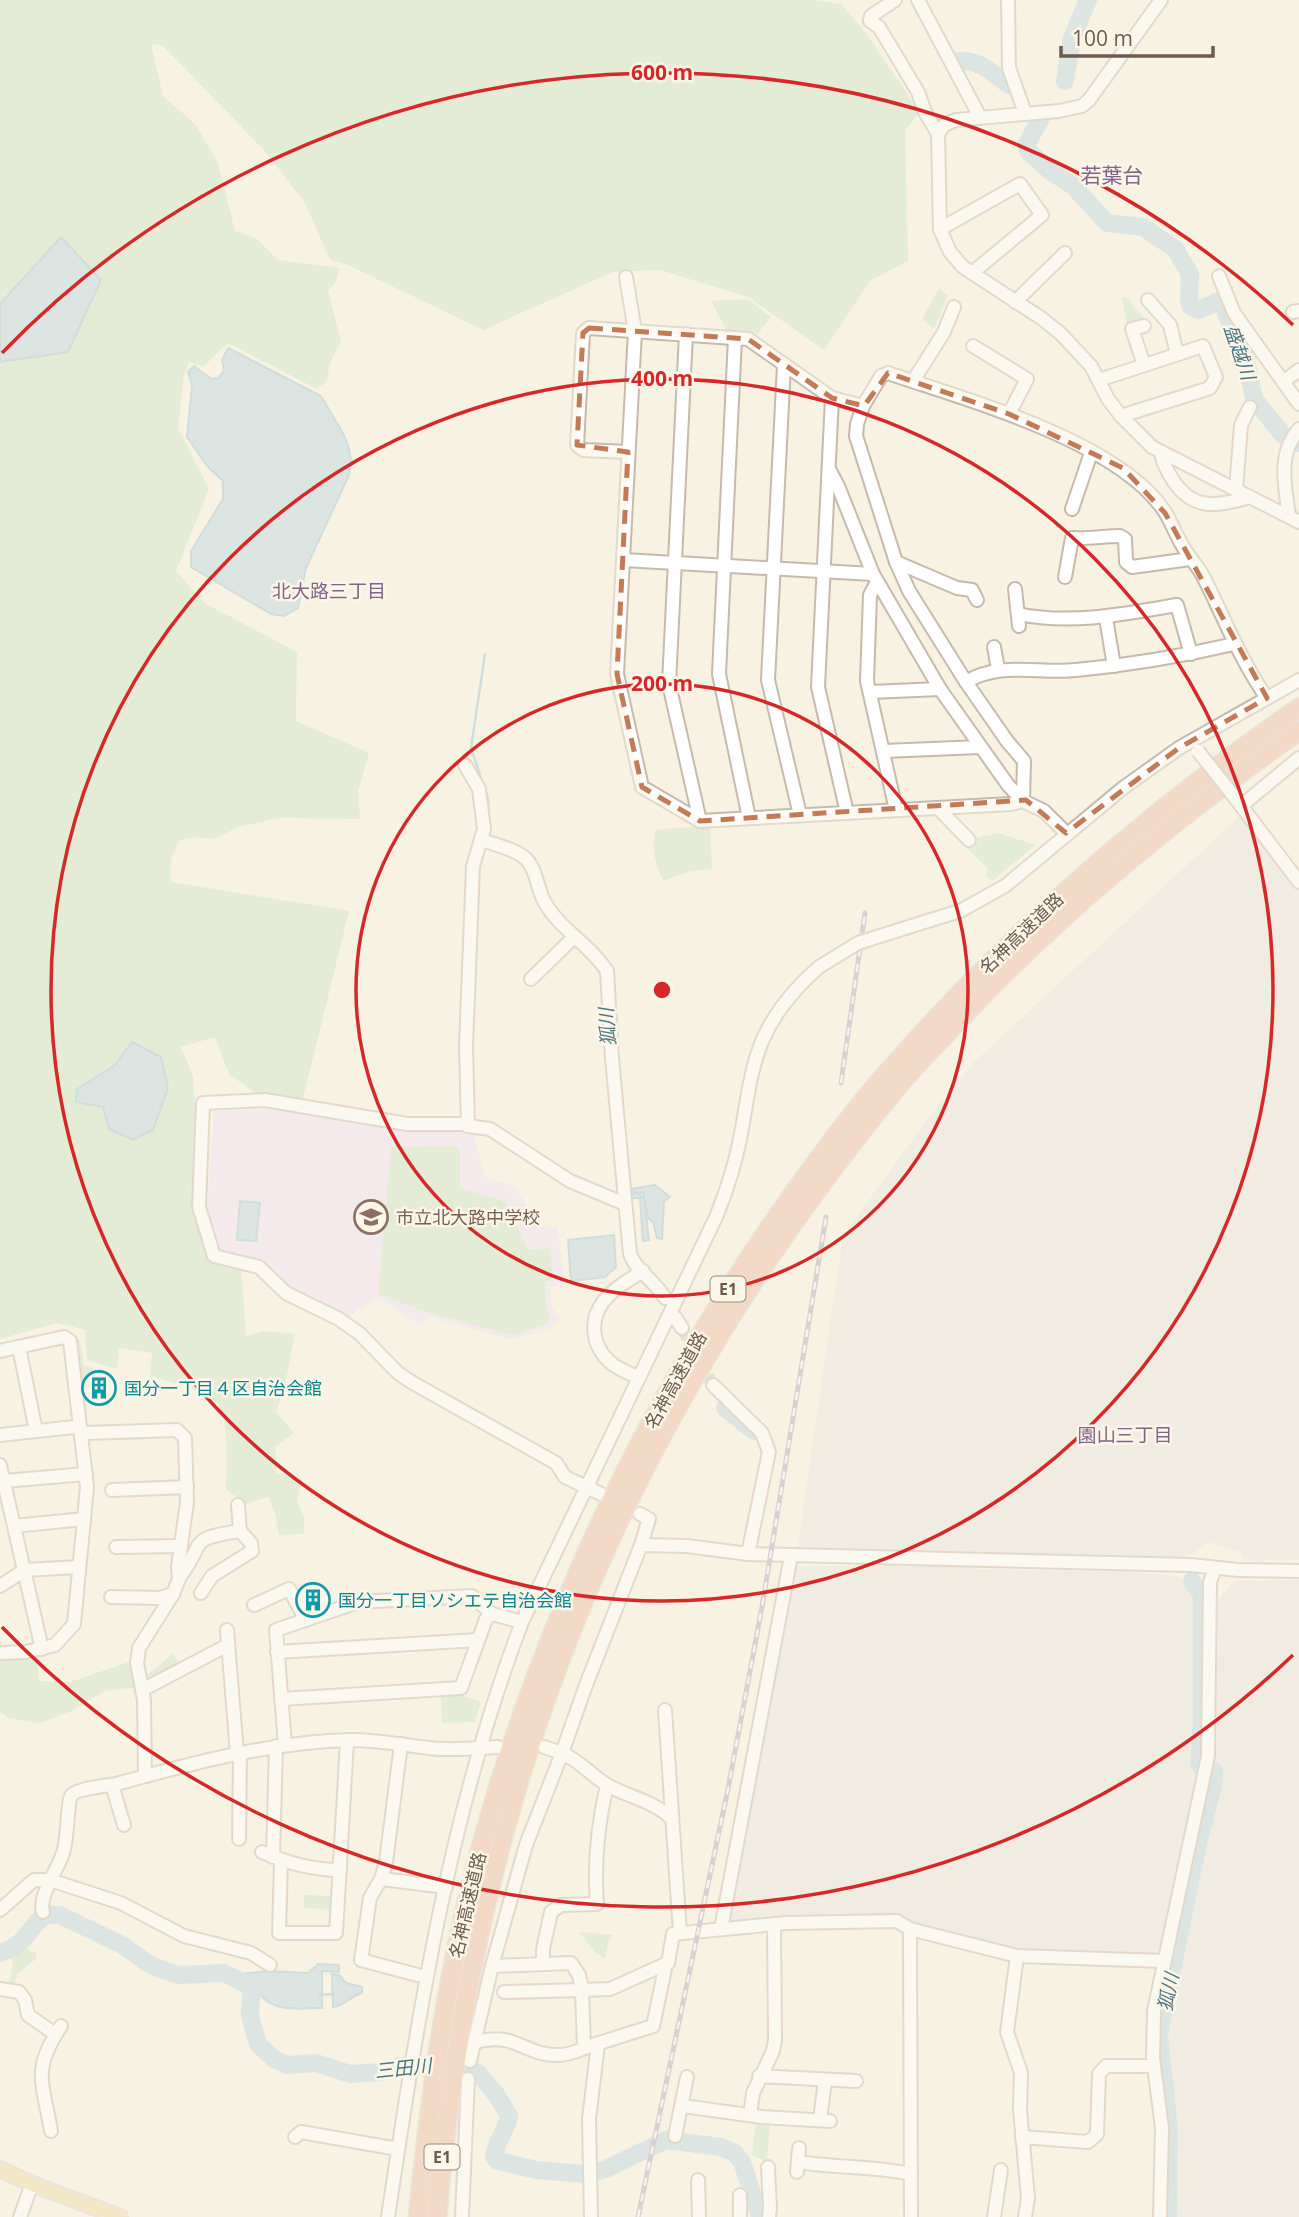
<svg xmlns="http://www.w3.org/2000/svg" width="1299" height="2217" font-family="'Open Sans','Noto Sans JP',sans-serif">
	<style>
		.industrial { fill: #e8e4dd }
		.education { fill: #efe0f4 }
		.green { fill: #cee4c4 }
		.water { fill: #bbd6df; stroke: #a2c4cf; stroke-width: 2 }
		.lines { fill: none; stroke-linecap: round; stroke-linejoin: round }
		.stream { stroke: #a2c4cf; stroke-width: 2.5 }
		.river { stroke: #bbd6df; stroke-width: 18 }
		.minor-tunnel { stroke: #d5ccbe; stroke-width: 12; stroke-dasharray: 12 6; stroke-linecap: butt }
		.minor-casing { stroke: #c7baac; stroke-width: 16 }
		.major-casing { stroke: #d9d4d1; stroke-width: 18 }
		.highway-casing { stroke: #d9d4d1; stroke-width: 21 }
		.minor { stroke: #fff; stroke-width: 12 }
		.major { stroke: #efdaa4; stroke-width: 14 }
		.highway { stroke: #eabca2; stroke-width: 18 }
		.rail-casing { stroke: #b5a4bf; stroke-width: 5 }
		.rail { stroke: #fcf6e9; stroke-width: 2.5; stroke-dasharray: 8; stroke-linecap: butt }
		.minor-bridge-casing { stroke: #c7baac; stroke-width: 16; stroke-linecap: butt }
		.minor-bridge { stroke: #fff; stroke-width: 12 }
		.marked { fill: none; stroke: #c37a56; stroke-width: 5; stroke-dasharray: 14 9; stroke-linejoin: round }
		.ring { fill: none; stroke: #d62828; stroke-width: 3.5 }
		.labels { text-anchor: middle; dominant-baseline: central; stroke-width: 5; stroke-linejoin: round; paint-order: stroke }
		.shield { fill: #fcf6e9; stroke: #988a7c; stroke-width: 2 }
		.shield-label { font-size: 16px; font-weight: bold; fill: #6d5b4d }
		.street-label { font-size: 18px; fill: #6d5b4d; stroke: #fcf6e9 }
		.education-label { font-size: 18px; fill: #785e54; stroke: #fcf6e9; text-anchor: start }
		.culture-label { font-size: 18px; fill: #0d838f; stroke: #fcf6e9; text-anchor: start }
		.water-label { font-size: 19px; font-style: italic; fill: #4d7683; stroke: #fcf6e9 }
		.neighbourhood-label { font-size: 19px; fill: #806589; stroke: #fcf6e9 }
		.quarter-label { font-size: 21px; fill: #806589; stroke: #fcf6e9 }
		.centre { fill: #d62828; stroke: #fcf6e9; stroke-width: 3.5 }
		.ring-label { font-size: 21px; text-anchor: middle; font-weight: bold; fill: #d62828; stroke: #fcf6e9; stroke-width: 5; stroke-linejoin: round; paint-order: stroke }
	</style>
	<rect width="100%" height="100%" fill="#f8f2e3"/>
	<g class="industrial">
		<path d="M1240,816L1299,890V1560H1247L1243,1558L1240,1552L1208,1542L1192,1554L1177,1558L797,1550L843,1236L926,1121L975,1061Z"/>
		<path d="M801,1566H972L974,1569L1135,1572L1183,1577L1198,1595L1197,1769L1160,1948L1152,1955L1021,1951L923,1928L901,1915H799L731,1920L727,1913L792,1570Z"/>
		<path d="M1299,1580V2217H1175L1174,2121L1167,2069L1166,2032L1216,1788L1218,1599L1235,1581Z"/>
	</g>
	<path class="education" d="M271,1109L410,1131L463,1128L473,1133L485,1177L515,1186L539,1227H557L565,1285L550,1287L552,1307L560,1319L551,1328L512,1340L430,1317L421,1326L379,1298L357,1310L346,1320L298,1297L260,1263L219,1254L207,1208L214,1111Z"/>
	<g class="green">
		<path d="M0,0H814L841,4L863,29L920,112L905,130L908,261L870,281L824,350L748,297L660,270L613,272L483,330L348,265L330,260L305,203L264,150L163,46L151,44L163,96L195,124L218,163L235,231L256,238L278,260L340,268L336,281L328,291L341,341L330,363L327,381L317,389L228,343L203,367L189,362L184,375L178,428L209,489L176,571L206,604L297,652L296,721L369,753L358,791L360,819L278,818L238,827L215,839L195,837L180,840L171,858V882L349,911L303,1099L258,1095L229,1074L215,1037L181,1047L193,1076L195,1104L196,1135L192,1203L211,1261L241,1267L246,1336L264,1331L295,1334L284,1389L276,1412L294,1433L275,1447L277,1473L302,1479L297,1500L304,1517V1534L279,1535L275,1514L268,1497L245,1504L226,1489C226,1469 229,1424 220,1407C211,1391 168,1381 150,1376L152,1353L119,1348L117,1369L87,1360L85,1330L58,1323L0,1339Z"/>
		<path d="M939,288L948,296L934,329L922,319Z"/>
		<path d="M1122,297H1126L1145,319L1127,324Z"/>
		<path d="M748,299L771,317L755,337L746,331H727L711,301Z"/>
		<path d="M1230,314L1261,356L1254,360C1242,347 1234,331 1230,314Z"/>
		<path d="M710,825L712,869L690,871L664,881C656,868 650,845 656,830Z"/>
		<path d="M998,833L1036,845L992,881L985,874L989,870L965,846L975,838Z"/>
		<path d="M456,1146L460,1153V1188L507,1202L528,1250L550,1248L553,1280L545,1282L547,1311L551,1317L545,1324L514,1336L426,1312L378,1294L391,1147Z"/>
		<path d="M72,1340H80L84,1365L110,1376V1379L87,1381V1395H79Z"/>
		<path d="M173,1654L181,1664L150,1680L144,1677Z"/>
		<path d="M37,1659L39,1681L70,1682L129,1662L134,1688L107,1690L71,1711L40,1723L9,1718L0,1712V1660Z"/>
		<path d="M459,1694L481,1702L475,1722L442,1723L441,1695Z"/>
		<path d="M304,1895L335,1896L334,1910L304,1908Z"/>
		<path d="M579,1932L613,1935L609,1940L605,1959L595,1952Z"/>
		<path d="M25,1945L31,1953L36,1952V1959L17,1974L14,1987L8,1986L13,1963L11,1952Z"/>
		<path d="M756,2122L770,2124L767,2158L764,2161L752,2155Z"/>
	</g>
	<g class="water">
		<path d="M61,237L101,280L68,352L0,362V304Z"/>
		<path d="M228,348L321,396L344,435L349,448L351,462L349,475L306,568L298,608L284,616L271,614L191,567V551L223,499V481L208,467L187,437L192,385L188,372L194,366L211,379L218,378L224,371L222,360Z"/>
		<path d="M132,1042L161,1057L168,1088L153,1130L133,1140L109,1129L103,1107L76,1102L77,1089L114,1066Z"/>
		<path d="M655,1185L670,1197L664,1201L662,1239L657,1238L653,1222L648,1218L643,1193H630V1189Z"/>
		<path d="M638,1193L644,1199L649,1240L643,1241L640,1198H630V1195Z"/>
		<path d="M240,1201L260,1203L256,1241L237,1240Z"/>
		<path d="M614,1235L616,1267L605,1277L571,1281L568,1240Z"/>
		<path d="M318,1964L339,1965V1972L322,1971V2008C305,2008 282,2012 267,2001C258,1994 254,1985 242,1980V1974L267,1971L308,1973Z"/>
		<path d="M332,1974L339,1975L346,1983L362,1987V1993C351,1996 344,2006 333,2007Z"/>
	</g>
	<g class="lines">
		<g class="stream">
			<path d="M485,654L471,748L488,799L489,822"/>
			<path d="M525,851L531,854L536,864"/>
			<path d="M224,1973L245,1978"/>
			<path d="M319,1995L333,1994"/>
		</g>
		<g class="river">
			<path d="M960,61C981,60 992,74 1009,85"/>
			<path d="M1065,81L1072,38L1088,0"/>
			<path d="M1038,118L1040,120L1027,143L1028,151L1049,170L1073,186L1107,223L1143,227L1175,249L1190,274L1189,301L1191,307L1199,310L1219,301L1222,302L1248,369L1254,399L1284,436L1299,443"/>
			<path d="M725,1408L754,1431"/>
			<path d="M1192,1581L1202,1595V1721L1199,1764L1201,1767"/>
			<path d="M0,1953L12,1948L21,1942L39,1920L48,1915H60L124,1946L147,1963L163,1970L179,1975L224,1973L252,1987L250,2014L254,2031L259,2045L274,2059L287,2065L316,2063L350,2074L380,2072L401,2066L440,2064L463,2067L478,2073L496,2094L509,2116C507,2131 495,2142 494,2157L498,2161L536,2170L585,2174L606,2169L666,2140L721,2147L735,2153L742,2162L760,2217"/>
			<path d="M1168,2217L1169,2130L1159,2034L1198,1843L1214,1782V1771"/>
		</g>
		<path class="minor-tunnel" d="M682,1328L713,1385"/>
		<g class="minor-casing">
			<g id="minor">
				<path d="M895,0L871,16L870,21L879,27L918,92L925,112L938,134"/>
				<path d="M918,0L980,117"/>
				<path d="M1008,0L1009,68L1025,113"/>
				<path d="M1161,0L1089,100L1082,106L1059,111L956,120L944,125L938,134L940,229L950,252L963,267L1041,318L1060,333L1091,366L1108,399L1121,416L1152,447L1299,522"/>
				<path d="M940,229L1020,184L1042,215L972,273"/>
				<path d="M1219,276L1234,313L1299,404"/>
				<path d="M626,277L635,331L617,674L642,787L700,821L1011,804L1023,801L1024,761L1007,741L966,682L909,591L896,562L856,436L857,424L863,406L881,376L888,373C966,400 1119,441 1165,512C1171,522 1176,534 1182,545C1188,556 1197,565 1203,576C1224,617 1240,660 1267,698"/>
				<path d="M1148,300L1170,325L1177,354"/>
				<path d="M1015,302L1065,253"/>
				<path d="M1293,312L1299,311"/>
				<path d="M686,334L669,684L700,821"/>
				<path d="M735,338L719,674L749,818"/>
				<path d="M973,346L1027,379L1009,414"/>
				<path d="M784,365L768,680L800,815"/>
				<path d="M1144,365L1132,329L1144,326"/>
				<path d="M1099,380L1203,346L1216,377L1210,388L1121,416"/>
				<path d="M913,381L944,332L954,307"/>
				<path d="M1284,381L1299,370"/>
				<path d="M832,398L818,687L847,813"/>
				<path d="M628,452L583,450L577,445L583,333L589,328L748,339L832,398L863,406"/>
				<path d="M1161,452C1162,461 1166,469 1171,477C1191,511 1216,507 1250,497"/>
				<path d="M829,469L838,486L873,574L940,689L1008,785L1023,801L1044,811L1066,833"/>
				<path d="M1236,490L1241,425L1250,407"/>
				<path d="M1072,509L1091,453"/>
				<path d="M1289,516C1285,486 1277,454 1299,429"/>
				<path d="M623,560L873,574"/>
				<path d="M896,562L957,588L972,590L977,600"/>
				<path d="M1065,577L1072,538C1090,539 1103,536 1120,536L1125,539L1126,562L1132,567L1190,559"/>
				<path d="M877,582L870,595L867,681L896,810"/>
				<path d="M1015,589L1019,626"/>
				<path d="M1018,614C1071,625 1125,614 1177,605L1191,654"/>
				<path d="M1106,618L1114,666"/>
				<path d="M994,647L998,669"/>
				<path d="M966,682C999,661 1039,674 1076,670C1130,665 1182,656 1234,644"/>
				<path d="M870,692L940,689"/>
				<path d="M884,751L980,747"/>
				<path d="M465,765L479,789L484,829L473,866L466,1046L468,1126L490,1129L570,1181L625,1204"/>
				<path d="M1236,799L1299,882"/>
				<path d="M1241,806L1299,758"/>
				<path d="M938,808L969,840"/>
				<path d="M482,840C495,845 516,849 526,859C536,869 537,886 543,899C558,929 589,943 607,971L612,1058L630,1254C636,1271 655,1281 665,1298"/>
				<path d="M918,924L960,911L1005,886L1123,788L1179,748L1299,680"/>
				<path d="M531,979L574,937"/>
				<path d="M468,1126L463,1124H407L265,1100L203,1103L199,1207L214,1256L259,1267L286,1293L339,1319L360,1334L398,1373L413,1383L556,1463L565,1477L601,1494"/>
				<path d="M675,1317L682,1328"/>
				<path d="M19,1347L36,1431"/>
				<path d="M0,1351L64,1337L70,1341L87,1487L74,1624L55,1645L26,1652L0,1653"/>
				<path d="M639,1378C630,1373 617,1369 610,1362C592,1346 589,1321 603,1302C613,1289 630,1279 643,1271"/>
				<path d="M713,1385L762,1433L769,1452L748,1554"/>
				<path d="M0,1435L74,1427L86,1433L177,1430L185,1438L187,1502L178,1567L179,1579L173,1594L139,1648L137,1663L144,1700L145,1776"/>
				<path d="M0,1465L42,1649"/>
				<path d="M4,1481L86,1474"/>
				<path d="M112,1490L187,1487"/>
				<path d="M640,1514L649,1519L641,1545"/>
				<path d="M14,1526L84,1519"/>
				<path d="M116,1547L181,1546"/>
				<path d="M179,1578C207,1542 185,1539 240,1531"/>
				<path d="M0,1586L25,1570L79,1567"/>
				<path d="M201,1593L212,1576L252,1551L251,1543L240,1531L238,1505"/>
				<path d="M111,1597L159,1598L173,1594"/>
				<path d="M254,1605L289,1589L306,1620"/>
				<path d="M227,1630L237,1754"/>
				<path d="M277,1652L478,1640"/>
				<path d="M142,1690L228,1645"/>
				<path d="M281,1699L461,1688L486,1619L492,1614"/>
				<path d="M665,1710L680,1933"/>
				<path d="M401,1744L386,1862L381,1879L370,1898L361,1960L425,1977"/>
				<path d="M285,1745L276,1630L358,1602L472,1596L492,1614L522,1622"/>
				<path d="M544,1747L562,1753L586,1685L641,1545L687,1546L748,1554L1191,1565L1238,1570L1299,1571"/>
				<path d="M112,1785L124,1825"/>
				<path d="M671,1818C652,1800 628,1797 607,1785C591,1775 580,1761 562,1753L526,1845L492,1966L571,1963L579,1975L582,1990L610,1989L668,1963L673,1934L786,1923L897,1921L910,1929L1017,1956L1165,1961"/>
				<path d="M239,1839L240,1753"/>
				<path d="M262,1852C287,1863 312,1870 340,1870"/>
				<path d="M273,1857L276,1746"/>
				<path d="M281,1861L279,1933H336L347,1741"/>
				<path d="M381,1879L446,1887"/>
				<path d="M0,1910L34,1880H50L121,1903L184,1936L251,1953L270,1965"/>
				<path d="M43,1912C38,1896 58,1869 63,1853C68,1839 67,1804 71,1796C76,1788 107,1786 116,1784C193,1763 270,1742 350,1740C377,1740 403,1745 429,1748C453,1751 475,1748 498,1747"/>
				<path d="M721,1929L791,1556"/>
				<path d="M910,1929L911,2217"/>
				<path d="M1017,1956L1007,2032L1021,2073L1020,2110L1028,2198L1025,2217"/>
				<path d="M543,1964V1949L551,1912L561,1905L597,1904C594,1865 598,1823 607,1785"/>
				<path d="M0,1989L19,1992L25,2000L28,2015L55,2034"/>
				<path d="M504,1992L582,1990L584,2048"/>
				<path d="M475,2042C517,2031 524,2056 559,2055C572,2055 583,2048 596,2044C615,2038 634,2032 653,2026L666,1964"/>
				<path d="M470,2061L492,1966"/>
				<path d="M759,2076L856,2081"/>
				<path d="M683,2106L762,2117L830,2121"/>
				<path d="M750,2115L753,2093L773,2051L775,2040L774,1924"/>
				<path d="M820,2120L825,2080"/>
				<path d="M51,2131C43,2082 31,2071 61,2026"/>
				<path d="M675,2136L687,2077"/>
				<path d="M295,2137L301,2132L398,2149"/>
				<path d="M1022,2137L1088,2142L1097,2134L1099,2074L1106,2066H1154"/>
				<path d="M798,2162C836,2168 874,2166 911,2174"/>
				<path d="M768,2167L770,2208L769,2217"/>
				<path d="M797,2172L799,2148"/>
				<path d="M698,2180L699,2217"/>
				<path d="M740,2195V2217"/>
				<path d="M20,2217L32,2184"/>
				<path d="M388,2217C418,2016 449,1813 522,1622L716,1217C727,1190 736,1162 741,1134C747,1102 750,1069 763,1039C776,1010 796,987 819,967"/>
				<path d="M462,2217L468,2079"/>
				<path d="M591,2217L589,2119L598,2044"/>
				<path d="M994,2217L1001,2170"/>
				<path d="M1160,2217L1162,2128L1153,2058L1154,2011L1208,1756L1210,1582L1215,1568"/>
			</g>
		</g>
		<g class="major-casing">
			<path id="major" d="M0,2169L32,2184L120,2217"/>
		</g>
		<g class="highway-casing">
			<g id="highway">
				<path d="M418,2217C430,2094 447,1970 480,1850C541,1627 640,1417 770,1227C806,1175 844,1122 885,1075C1009,933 1144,814 1299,708"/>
				<path d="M437,2217C454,2016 498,1815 573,1627C650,1434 761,1253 893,1092C910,1071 929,1052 947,1033C1053,918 1172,820 1299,731"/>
			</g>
		</g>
		<use href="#minor" class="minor"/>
		<use href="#major" class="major"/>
		<use href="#highway" class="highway"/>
		<g class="rail-casing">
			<g id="rail">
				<path d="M841,1083L865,913"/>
				<path d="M638,2217L728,1789L762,1607L826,1217"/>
			</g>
		</g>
		<use href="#rail" class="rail"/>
		<g class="minor-bridge-casing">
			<g id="minor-bridge">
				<path d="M1198,751L1236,799"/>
				<path d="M819,967L858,943L918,924"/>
			</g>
		</g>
		<use href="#minor-bridge" class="minor-bridge"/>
	</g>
	<path d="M0 0H1299V2217H0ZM589,328L748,339L832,398L864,406L888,373L1009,414L1123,468L1165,513L1267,698L1179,748L1066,833L1026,800L700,821L642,787L617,674L628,452L577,445L583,333Z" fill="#f8f2e3" fill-opacity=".55" fill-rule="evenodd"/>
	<path class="marked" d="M589,328L748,339L832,398L864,406L888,373L1009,414L1123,468L1165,513L1267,698L1179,748L1066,833L1026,800L700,821L642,787L617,674L628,452L577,445L583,333Z"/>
	<g class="ring">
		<circle cx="662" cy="990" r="306"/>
		<circle cx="662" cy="990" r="611"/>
		<path d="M1293 1655A917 917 0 0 1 2 1627M2 353A917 917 0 0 1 1293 325"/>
	</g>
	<defs>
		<g id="school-ring" transform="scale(1.75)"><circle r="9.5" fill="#fcf6e9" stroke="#8d6e63" stroke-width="1.5"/><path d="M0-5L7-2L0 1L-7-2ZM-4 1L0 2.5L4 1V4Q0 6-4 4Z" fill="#8d6e63"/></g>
		<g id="building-ring" transform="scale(1.75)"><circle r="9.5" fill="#fcf6e9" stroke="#0f9aa8" stroke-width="1.5"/><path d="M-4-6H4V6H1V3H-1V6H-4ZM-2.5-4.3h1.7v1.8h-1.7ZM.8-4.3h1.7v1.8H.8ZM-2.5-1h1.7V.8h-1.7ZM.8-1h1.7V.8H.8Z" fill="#0f9aa8"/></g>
	</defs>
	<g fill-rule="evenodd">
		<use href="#school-ring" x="371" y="1217"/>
		<use href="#building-ring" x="99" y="1388"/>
		<use href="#building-ring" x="313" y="1600"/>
	</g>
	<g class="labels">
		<g class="shield">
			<rect x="710.5" y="1276.5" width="35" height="25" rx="5"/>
			<rect x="424.5" y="2144.5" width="35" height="25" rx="5"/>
		</g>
		<g class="shield-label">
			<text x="728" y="1289">E1</text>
			<text x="442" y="2157">E1</text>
		</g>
		<g class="street-label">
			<text transform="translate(1021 933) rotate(-44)">名神高速道路</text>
			<text transform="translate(675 1380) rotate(-61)">名神高速道路</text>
			<text transform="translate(467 1905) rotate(-77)">名神高速道路</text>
		</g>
		<g class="education-label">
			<text x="396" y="1217">市立北大路中学校</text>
		</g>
		<g class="culture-label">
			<text x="124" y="1388">国分一丁目４区自治会館</text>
			<text x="338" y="1600">国分一丁目ソシエテ自治会館</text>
		</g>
		<g class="water-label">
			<text transform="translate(1240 352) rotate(71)">盛越川</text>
			<text transform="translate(607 1027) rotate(-94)">狐川</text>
			<text transform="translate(1168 1992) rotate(-78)">狐川</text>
			<text transform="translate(403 2068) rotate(-6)">三田川</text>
		</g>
		<g class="neighbourhood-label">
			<text x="329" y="591">北大路三丁目</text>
			<text x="1125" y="1435">園山三丁目</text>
		</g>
		<g class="quarter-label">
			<text x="1112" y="175">若葉台</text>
		</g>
	</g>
	<circle cx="662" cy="990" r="10" class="centre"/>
	<g class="ring-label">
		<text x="662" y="80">600 m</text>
		<text x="662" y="386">400 m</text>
		<text x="662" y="691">200 m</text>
	</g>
	<path d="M1061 46v10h152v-10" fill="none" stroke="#6d5b4d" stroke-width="3.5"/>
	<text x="1072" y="46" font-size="21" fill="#6d5b4d" stroke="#fcf6e9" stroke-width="5" paint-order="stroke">100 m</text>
</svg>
